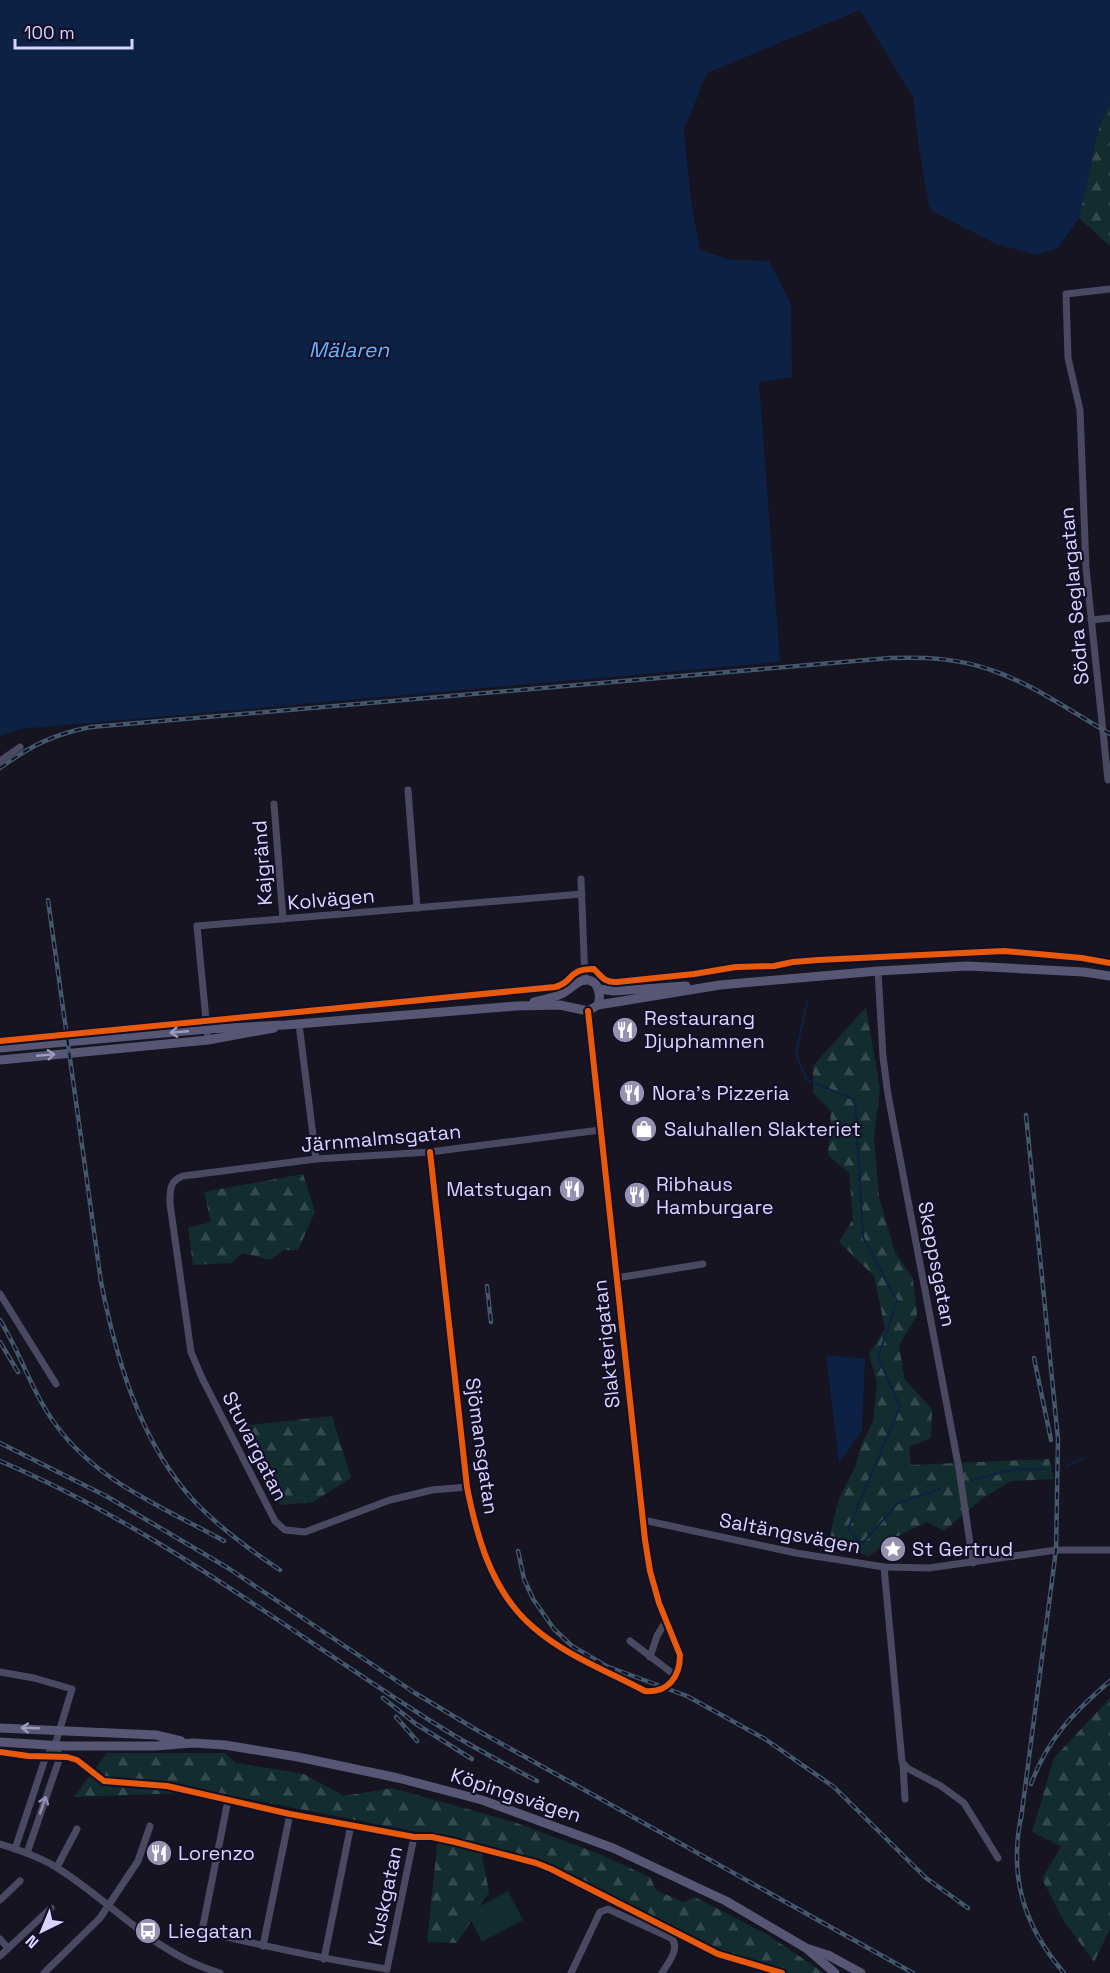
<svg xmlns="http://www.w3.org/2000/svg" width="1110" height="1973" font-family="'Space Grotesk',sans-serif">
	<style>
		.forest { fill: url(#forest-firs) }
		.pitch { fill: #132c2d }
		.water { fill: #0d2144 }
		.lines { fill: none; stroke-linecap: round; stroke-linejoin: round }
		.stream { stroke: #0d2144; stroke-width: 2 }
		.street { stroke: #4a4962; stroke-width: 7 }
		.secondary { stroke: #575674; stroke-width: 9 }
		.rail-casing { stroke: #43596b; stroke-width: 4.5 }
		.rail { stroke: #130f26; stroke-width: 2; stroke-dasharray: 7; stroke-linecap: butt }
		.cycleway-casing { stroke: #130f26; stroke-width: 10 }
		.cycleway { stroke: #e8590c; stroke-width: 6 }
		.oneway { stroke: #9e9bc0 }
		.oneway2 { stroke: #928eb0 }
		.labels { text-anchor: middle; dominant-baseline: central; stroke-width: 4.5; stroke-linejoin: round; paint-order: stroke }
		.street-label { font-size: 20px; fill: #d9d4ff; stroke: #130f26 }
		.poi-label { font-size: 20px; fill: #d9d4ff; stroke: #130f26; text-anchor: start }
		.water-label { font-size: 21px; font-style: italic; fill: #62b6ff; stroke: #130f26 }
	</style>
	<defs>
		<pattern id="forest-firs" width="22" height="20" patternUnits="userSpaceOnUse" patternTransform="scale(1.5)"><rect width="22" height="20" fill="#132c2d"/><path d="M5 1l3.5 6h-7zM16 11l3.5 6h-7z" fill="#354a4c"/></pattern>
	</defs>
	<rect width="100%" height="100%" fill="#161421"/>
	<g class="forest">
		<path d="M1110,100V246L1079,218L1098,131Z"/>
		<path d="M866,1007L880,1089L874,1137L879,1197L895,1252L913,1279L917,1315L899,1346L905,1380L932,1409L931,1438L909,1447L911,1465L1049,1459L1054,1479L1011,1481L983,1498L944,1531L927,1522L896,1537L869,1556L828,1542L839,1499L856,1465L861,1445L873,1422L877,1383L869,1354L885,1329L874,1276L839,1242L853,1219L849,1173L828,1155L831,1111L813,1093V1066Z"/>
		<path d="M303,1174L315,1212L298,1250H284L270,1260L243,1253L231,1263L193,1265L188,1228L211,1222L204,1192Z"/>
		<path d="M332,1416L351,1478L313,1502L280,1505L239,1426Z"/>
		<path d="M1110,1698V1929L1094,1962L1063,1920L1042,1879L1061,1846L1032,1832L1054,1758Z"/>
		<path d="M107,1753H225L236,1763L304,1774L344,1796L392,1788L514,1822L597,1853L650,1877L656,1890L683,1902L695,1897L768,1935L824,1973H783L723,1954L517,1853L480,1845L489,1892L457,1943L427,1942L438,1836L213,1792L74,1797Z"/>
	</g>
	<path class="pitch" d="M508,1891L523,1920L482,1942L467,1913Z"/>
	<g class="water">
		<path d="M0,0H1110V100L1098,131L1079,218L1058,248L1036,255L996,244L932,211L929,206L919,148L913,97L860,10L707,73L684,130L691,201L700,250L732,260L769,261L791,304L792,377L759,382L780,662L20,729L0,736Z"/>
		<path d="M826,1355L865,1359L862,1431L839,1463Z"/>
	</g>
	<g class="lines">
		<g class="stream">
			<path d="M807,1002L796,1054L807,1080L855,1100L863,1237L897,1301L878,1357L900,1407L848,1529L862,1544L898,1503L940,1489"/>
			<path d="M1067,1466L1084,1458"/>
			<path d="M971,1480L1016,1469H1045"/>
		</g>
		<g class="street">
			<path d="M1091,620L1110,618"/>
			<path d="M0,761L20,747"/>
			<path d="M1108,780L1086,568L1080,410L1068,358L1066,294L1110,289"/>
			<path d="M408,790L417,908"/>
			<path d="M274,804L283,919"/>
			<path d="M581,879L585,981"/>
			<path d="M878,971L883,1057L888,1095L959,1469L973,1563"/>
			<path d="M299,1024L316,1159"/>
			<path d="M208,1040L197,926L582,894"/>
			<path d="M430,1152L467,1487C477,1538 492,1592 533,1627C563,1654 609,1672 645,1691C668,1693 680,1677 680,1655L659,1603L650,1571L645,1540L588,1011"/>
			<path d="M616,1278L703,1264"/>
			<path d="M0,1294L56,1384"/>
			<path d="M467,1487L432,1490L390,1500L305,1532L285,1530L275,1521L202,1378L191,1352L170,1204C170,1191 169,1181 183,1176L316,1159L430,1152L600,1130"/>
			<path d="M643,1520L796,1553L884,1567L929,1568L1056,1550H1110"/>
			<path d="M884,1567L902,1762L907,1768L941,1786L964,1803L998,1858"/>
			<path d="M630,1641L676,1676"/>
			<path d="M650,1657L657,1636L666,1621"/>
			<path d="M0,1672L34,1678L72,1689L55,1745L46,1756L15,1849"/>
			<path d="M903,1764L905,1799"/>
			<path d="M0,1844C20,1850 41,1857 59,1869C114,1904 156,1955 220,1973"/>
			<path d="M27,1853L60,1757L55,1745"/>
			<path d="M57,1867L77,1829"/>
			<path d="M0,1900L20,1881"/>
			<path d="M0,1939L8,1948"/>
			<path d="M263,1946L290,1814L228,1800L202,1931C263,1946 324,1959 387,1969"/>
			<path d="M0,1956L51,1908"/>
			<path d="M324,1959L351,1825L414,1837L387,1969"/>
			<path d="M44,1973L100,1918L138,1861L150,1826"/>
			<path d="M571,1973L600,1912L608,1909L671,1938C681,1948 668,1963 662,1973"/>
		</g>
		<g class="secondary">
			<path d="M599,989L614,991L686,986"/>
			<path d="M534,1002C543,1000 553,998 561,994C568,991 574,984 581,981C597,976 602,993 598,1005"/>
			<path d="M0,1048L207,1029L285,1025L516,1006L560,1005L588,1011L598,1005L720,985L878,971L967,966L1084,972L1110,976"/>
			<path d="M0,1060L208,1040L274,1028"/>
			<path d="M0,1728L156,1735L181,1741"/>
			<path d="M0,1742L64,1746H155L193,1743L225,1745L298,1757L398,1778L482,1800L613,1848L726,1901L806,1948L835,1973"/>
			<path d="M809,1949L828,1955L861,1973"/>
		</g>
		<g class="rail-casing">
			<g id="rail">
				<path d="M0,768C30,746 54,734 91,727L890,658C924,657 958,658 991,670C1033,684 1072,712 1110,734"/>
				<path d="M48,900L101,1282C116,1358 140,1443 195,1502C220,1528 250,1550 280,1570"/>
				<path d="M487,1286L491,1322"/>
				<path d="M0,1320C21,1354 32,1393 56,1425C97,1482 165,1508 224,1541"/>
				<path d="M0,1342L18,1372"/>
				<path d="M1034,1358L1051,1440"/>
				<path d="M0,1443L106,1496L228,1568L415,1693L475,1729L913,1973"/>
				<path d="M0,1461C159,1528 296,1637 442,1728C472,1747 505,1764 537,1781"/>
				<path d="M518,1551L524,1579L533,1599L554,1629L572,1646L606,1666L687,1696L765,1739L834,1787L926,1878L968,1908"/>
				<path d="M383,1698L416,1724L472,1759"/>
				<path d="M396,1717L417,1741"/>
				<path d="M1031,1784C1048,1738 1074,1712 1110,1681"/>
				<path d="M1022,1812C1008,1875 1023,1925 1064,1973"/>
				<path d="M1021,1819L1056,1550L1058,1439L1026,1115"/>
			</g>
		</g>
		<use href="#rail" class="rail"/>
		<g class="cycleway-casing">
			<g id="cycleway">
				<path d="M0,1041L555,987C575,982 566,969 594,969C602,977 605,983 617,982L694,974L736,967L774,966L793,962L818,960L1004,951L1082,958L1110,963"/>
				<path d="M430,1152L467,1487C477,1538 492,1592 533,1627C563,1654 609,1672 645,1691C668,1693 680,1677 680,1655L659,1603L650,1571L645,1540L588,1011"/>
				<path d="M0,1752L28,1756L67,1757L77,1760L104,1781L167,1786L290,1814L414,1837H432L455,1842L536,1863L551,1869L718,1954L782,1973"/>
			</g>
		</g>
		<use href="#cycleway" class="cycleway"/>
	</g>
	<defs><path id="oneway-shaft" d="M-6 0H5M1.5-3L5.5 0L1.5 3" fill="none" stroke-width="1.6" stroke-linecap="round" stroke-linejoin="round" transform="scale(1.5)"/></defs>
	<g class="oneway">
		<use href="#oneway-shaft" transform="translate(179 1032) rotate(175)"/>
		<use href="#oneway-shaft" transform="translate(46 1055) rotate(-5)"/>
		<use href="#oneway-shaft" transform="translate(30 1728) rotate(-178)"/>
	</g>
	<use class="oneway2" href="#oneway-shaft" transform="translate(43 1805) rotate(-71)"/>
	<defs>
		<g id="restaurant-disc" transform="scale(1.35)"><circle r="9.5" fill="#9591b1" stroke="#130f26"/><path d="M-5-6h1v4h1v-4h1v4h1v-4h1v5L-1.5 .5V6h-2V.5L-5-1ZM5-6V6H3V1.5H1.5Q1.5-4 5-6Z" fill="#fff"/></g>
		<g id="shop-disc" transform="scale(1.35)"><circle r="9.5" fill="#9591b1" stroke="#130f26"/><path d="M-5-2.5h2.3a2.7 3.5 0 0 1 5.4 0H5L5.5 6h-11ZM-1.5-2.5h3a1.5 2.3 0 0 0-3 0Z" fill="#fff"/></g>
		<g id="sight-disc" transform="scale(1.35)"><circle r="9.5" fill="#9591b1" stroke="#130f26"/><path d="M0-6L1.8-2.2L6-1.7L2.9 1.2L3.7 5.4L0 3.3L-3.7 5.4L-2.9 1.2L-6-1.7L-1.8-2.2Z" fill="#fff"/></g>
		<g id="bus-disc" transform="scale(1.35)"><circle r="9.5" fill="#9591b1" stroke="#130f26"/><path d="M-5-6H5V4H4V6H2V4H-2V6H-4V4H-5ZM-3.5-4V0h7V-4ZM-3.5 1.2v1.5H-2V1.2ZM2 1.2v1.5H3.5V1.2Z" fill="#fff"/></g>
	</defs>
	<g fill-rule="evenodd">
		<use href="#restaurant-disc" x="625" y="1030"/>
		<use href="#restaurant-disc" x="632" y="1093"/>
		<use href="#shop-disc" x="644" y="1129"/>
		<use href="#restaurant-disc" x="572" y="1189"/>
		<use href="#restaurant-disc" x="637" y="1195"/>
		<use href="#sight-disc" x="893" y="1549"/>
		<use href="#restaurant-disc" x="159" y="1853"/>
		<use href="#bus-disc" x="148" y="1931"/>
	</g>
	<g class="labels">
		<g class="street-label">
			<text transform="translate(1074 596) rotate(-95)">Södra Seglargatan</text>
			<text transform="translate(262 863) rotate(-94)">Kajgränd</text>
			<text transform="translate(331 899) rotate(-5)">Kolvägen</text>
			<text transform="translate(381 1138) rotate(-5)">Järnmalmsgatan</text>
			<text transform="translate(937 1264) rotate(79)">Skeppsgatan</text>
			<text transform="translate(606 1344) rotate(-96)">Slakterigatan</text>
			<text transform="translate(255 1446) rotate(63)">Stuvargatan</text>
			<text transform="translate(482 1446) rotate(82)">Sjömansgatan</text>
			<text transform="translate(790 1533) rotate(11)">Saltängsvägen</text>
			<text transform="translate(516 1795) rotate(18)">Köpingsvägen</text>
			<text transform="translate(385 1896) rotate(-78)">Kuskgatan</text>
		</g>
		<g class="poi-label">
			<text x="644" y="1018">Restaurang<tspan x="644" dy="23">Djuphamnen</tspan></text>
			<text x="652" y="1093">Nora's Pizzeria</text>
			<text x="664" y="1129">Saluhallen Slakteriet</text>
			<text x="656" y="1184">Ribhaus<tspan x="656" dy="23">Hamburgare</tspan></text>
			<text x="552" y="1189" text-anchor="end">Matstugan</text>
			<text x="912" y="1549">St Gertrud</text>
			<text x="178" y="1853">Lorenzo</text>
			<text x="168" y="1931">Liegatan</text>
		</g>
		<g class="water-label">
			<text x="349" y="349">Mälaren</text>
		</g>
	</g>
	<g transform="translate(42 1931) rotate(223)" stroke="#130f26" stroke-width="4.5" paint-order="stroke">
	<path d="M0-4.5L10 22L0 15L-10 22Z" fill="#d9d4ff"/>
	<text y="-9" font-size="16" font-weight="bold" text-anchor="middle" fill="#d9d4ff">N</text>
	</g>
	<path d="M15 39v9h117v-9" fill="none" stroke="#d9d4ff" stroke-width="3"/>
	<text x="24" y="39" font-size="18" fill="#d9d4ff" stroke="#130f26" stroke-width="4.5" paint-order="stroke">100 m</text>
</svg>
